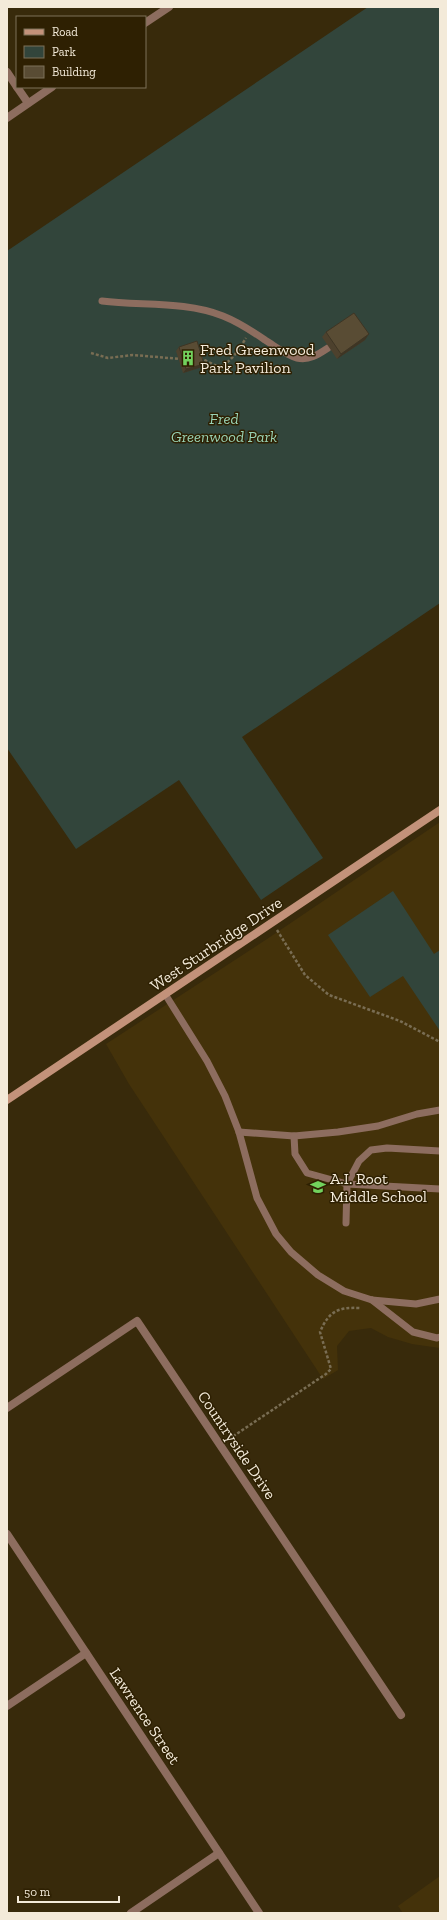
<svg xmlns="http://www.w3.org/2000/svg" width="447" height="1920" font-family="'Zilla Slab',serif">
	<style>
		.built { fill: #44320a }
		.green { fill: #32453b }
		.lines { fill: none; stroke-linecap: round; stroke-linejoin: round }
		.path { stroke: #796d53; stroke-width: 2.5; stroke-dasharray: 3 2; stroke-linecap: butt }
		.lane { stroke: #8d6d5f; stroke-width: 7 }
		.street { stroke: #8d6d5f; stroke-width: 8 }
		.secondary { stroke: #c3927a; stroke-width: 8 }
		.wall { fill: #4d412d }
		.shaded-wall { fill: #3e3524 }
		.building { fill: #594c34; stroke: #3e3524 }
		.labels { text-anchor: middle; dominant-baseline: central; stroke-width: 3; stroke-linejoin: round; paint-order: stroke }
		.poi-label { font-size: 16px; fill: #f3ead9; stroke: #2e2002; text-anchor: start }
		.park-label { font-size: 16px; font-style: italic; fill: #99d2b5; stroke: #2e2002 }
		.street-label { font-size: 16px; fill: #f3ead9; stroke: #2e2002 }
	</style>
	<rect width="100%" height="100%" fill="#382a0b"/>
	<g class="built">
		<path d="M440,822V1348L412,1344L388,1337L371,1328L349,1331L337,1346L338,1370L323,1379L129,1084L106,1044L267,939Z"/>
		<path d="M440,1876V1913H403L398,1906Z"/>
	</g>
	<g class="green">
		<path d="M368,7H440V603L242,737L323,858L261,900L179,780L76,849L7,748V251Z"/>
		<path d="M393,891L434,954L440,950V1031L403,976L370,997L328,935Z"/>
	</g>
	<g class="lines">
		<g class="path">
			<path d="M91,353L108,358L133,355L181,359"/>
			<path d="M200,358C205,360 212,364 217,366C228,368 241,346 246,338"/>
			<path d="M277,930L305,975L329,995L400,1021L440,1042"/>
			<path d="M229,1439L326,1374L331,1369L320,1332C329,1311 338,1307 360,1308"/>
		</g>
		<g class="lane">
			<path d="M102,301C141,306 185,301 223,316C238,322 252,331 265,340C275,346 286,355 297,358C309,361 319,354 328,348"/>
			<path d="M165,994L207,1061L225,1096L239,1132L257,1198L276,1234L291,1252L318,1275L344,1291L372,1300L416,1304L440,1299"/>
			<path d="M239,1132L294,1136L338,1132L378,1126L417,1114L440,1110"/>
			<path d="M294,1136L295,1154L307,1173L347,1184L440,1189"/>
			<path d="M346,1223L347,1184L359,1161L371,1150L387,1148L440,1151"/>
			<path d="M372,1300L413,1332L437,1338L440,1337"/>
		</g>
		<g class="street">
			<path d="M145,23L169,7"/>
			<path d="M7,72L17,87"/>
			<path d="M17,87L28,103"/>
			<path d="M7,118L52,87"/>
			<path d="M7,1408L137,1321L401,1715"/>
			<path d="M7,1534L259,1913"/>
			<path d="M7,1706L86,1653"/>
			<path d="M131,1913L219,1853"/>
		</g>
		<path class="secondary" d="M7,1100L440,810"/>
	</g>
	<g class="wall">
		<path d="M326,332L365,340L337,359L322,337Z"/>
		<path d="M179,347L202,367L183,373L176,351Z"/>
	</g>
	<g class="shaded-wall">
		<path d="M369,334L365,340L337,359L341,354Z"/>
		<path d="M204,364L202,367L183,373L186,369Z"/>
	</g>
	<g class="building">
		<path d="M354,313L369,334L341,354L326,332Z"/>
		<path d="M197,341L204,364L186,369L179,347Z"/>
	</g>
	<defs>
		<g id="building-bare" transform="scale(1.2)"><path d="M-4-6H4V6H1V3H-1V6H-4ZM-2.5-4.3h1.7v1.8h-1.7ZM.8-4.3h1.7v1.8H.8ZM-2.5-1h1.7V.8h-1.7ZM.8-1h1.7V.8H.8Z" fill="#72d25d" stroke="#2e2002" stroke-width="2.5" paint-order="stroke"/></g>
		<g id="school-bare" transform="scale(1.2)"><path d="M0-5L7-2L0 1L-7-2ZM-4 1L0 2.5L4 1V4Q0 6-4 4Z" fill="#72d25d" stroke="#2e2002" stroke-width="2.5" paint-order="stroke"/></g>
	</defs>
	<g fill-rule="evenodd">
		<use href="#building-bare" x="188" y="358"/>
		<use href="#school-bare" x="318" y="1187"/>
	</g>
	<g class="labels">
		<g class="poi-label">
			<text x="200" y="349">Fred Greenwood<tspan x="200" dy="18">Park Pavilion</tspan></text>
			<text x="330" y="1178">A.I. Root<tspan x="330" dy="18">Middle School</tspan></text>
		</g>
		<g class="park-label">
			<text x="224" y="418">Fred<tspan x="224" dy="18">Greenwood Park</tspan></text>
		</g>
		<g class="street-label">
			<text transform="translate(216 944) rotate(-34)">West Sturbridge Drive</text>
			<text transform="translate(237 1445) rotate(56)">Countryside Drive</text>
			<text transform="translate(145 1716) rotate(56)">Lawrence Street</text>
		</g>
	</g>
	<rect width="447" height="1920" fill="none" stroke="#f3ead9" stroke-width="16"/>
	<rect x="16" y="16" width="130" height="72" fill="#2e2002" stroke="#7d7158"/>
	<rect x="24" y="29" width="20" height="6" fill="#c3927a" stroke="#7d7158"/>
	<text x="52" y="36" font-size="12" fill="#f3ead9">Road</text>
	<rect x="24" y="46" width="20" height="12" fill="#32453b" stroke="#7d7158"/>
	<text x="52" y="56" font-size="12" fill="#f3ead9">Park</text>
	<rect x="24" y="66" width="20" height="12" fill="#594c34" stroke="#7d7158"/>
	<text x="52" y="76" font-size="12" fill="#f3ead9">Building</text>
	<path d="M18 1896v6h101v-6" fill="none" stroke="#f3ead9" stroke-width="2"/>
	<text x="24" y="1896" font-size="12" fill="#f3ead9" stroke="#2e2002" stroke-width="3" paint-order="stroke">50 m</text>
</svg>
